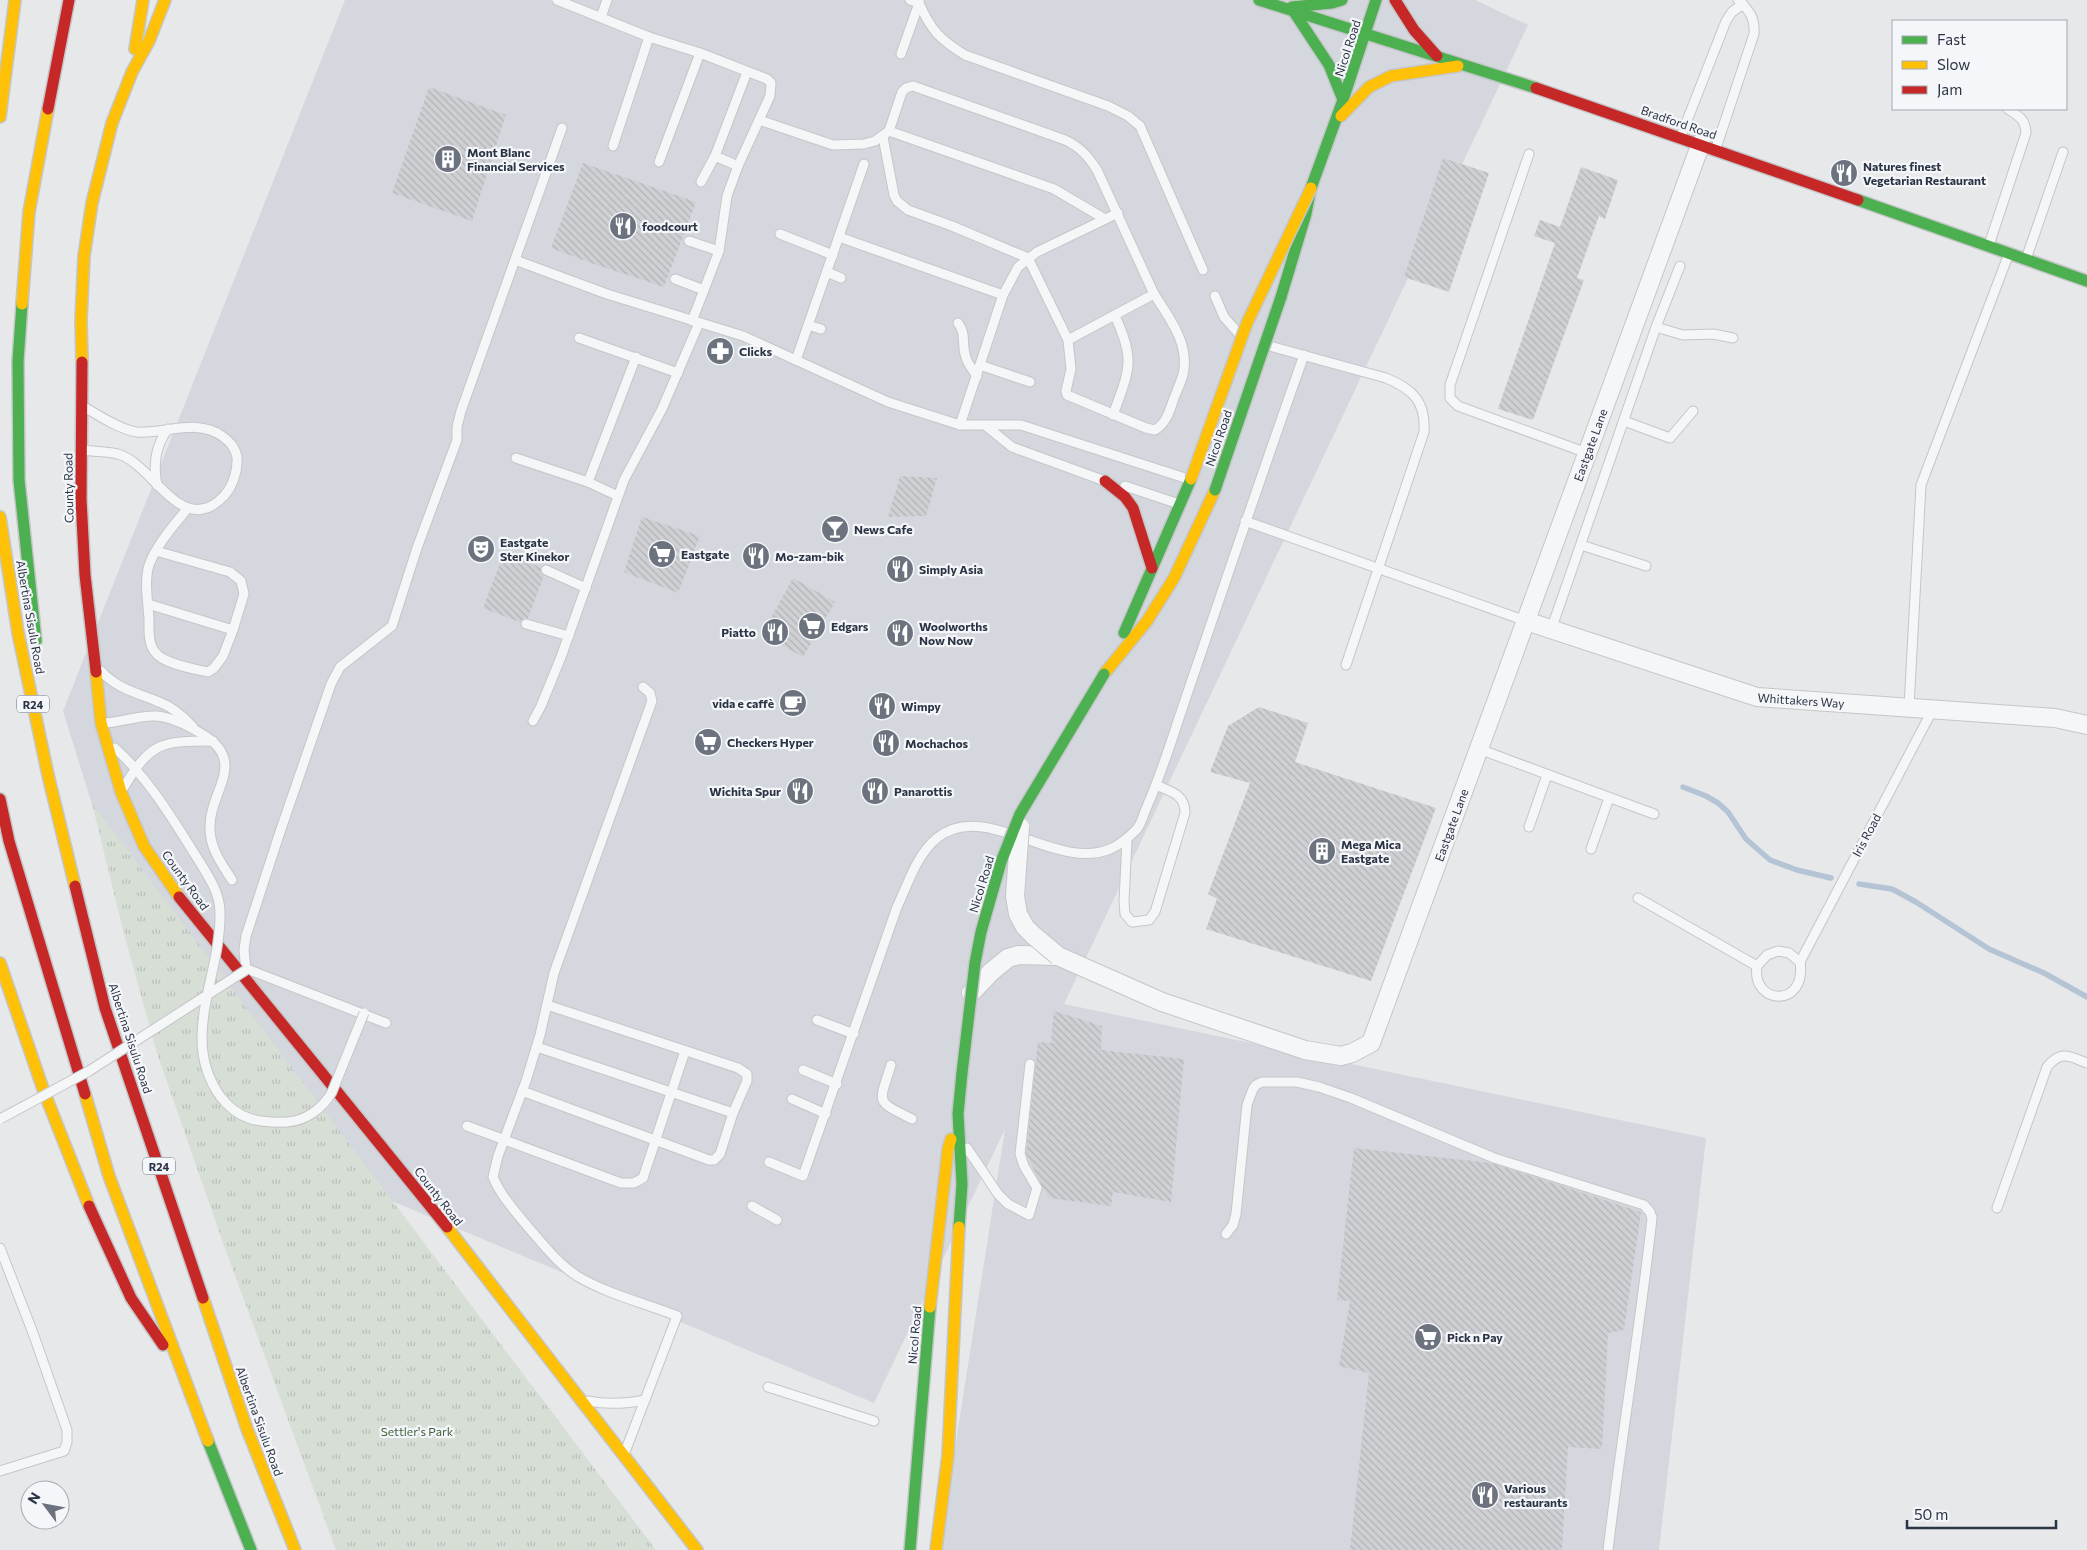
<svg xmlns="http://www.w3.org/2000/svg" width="2087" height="1550" font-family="Commissioner,sans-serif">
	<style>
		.built { fill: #d4d7dd }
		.grass { fill: url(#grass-tufts) }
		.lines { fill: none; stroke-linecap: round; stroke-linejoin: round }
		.stream { stroke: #b4c4d5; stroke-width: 5.5 }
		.building { fill: url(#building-back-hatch) }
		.lane-casing { stroke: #c4c6c8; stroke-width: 11 }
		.street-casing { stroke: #c4c6c8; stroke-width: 20 }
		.fast-casing { stroke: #c4c6c8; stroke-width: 14 }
		.slow-casing { stroke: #c4c6c8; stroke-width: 14 }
		.jam-casing { stroke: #c4c6c8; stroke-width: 14 }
		.lane { stroke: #f5f6f7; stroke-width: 9 }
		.street { stroke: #f5f6f7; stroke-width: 18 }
		.fast { stroke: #4caf50; stroke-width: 11 }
		.slow { stroke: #ffc107; stroke-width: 11 }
		.jam { stroke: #c62828; stroke-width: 11 }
		.lane-bridge-casing { stroke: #c4c6c8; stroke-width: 11; stroke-linecap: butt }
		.street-bridge-casing { stroke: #c4c6c8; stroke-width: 20; stroke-linecap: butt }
		.fast-bridge-casing { stroke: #c4c6c8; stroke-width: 14; stroke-linecap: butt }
		.slow-bridge-casing { stroke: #c4c6c8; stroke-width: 14; stroke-linecap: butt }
		.lane-bridge { stroke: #f5f6f7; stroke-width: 9 }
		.street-bridge { stroke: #f5f6f7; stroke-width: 18 }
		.fast-bridge { stroke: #4caf50; stroke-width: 11 }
		.slow-bridge { stroke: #ffc107; stroke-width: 11 }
		.labels { text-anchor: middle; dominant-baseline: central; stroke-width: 4.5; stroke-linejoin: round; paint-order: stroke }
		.shield { fill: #f4f6f9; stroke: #676e7b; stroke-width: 1 }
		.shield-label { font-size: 11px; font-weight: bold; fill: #2b3445 }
		.street-label { font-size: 12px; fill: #2b3445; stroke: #f4f6f9 }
		.poi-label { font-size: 12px; font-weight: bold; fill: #2b3445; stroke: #f4f6f9; text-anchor: start }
		.park-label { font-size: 12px; fill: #3f6138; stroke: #f4f6f9 }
	</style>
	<defs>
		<pattern id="grass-tufts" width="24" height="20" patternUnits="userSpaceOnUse" patternTransform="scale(1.25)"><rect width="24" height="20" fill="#d6ded6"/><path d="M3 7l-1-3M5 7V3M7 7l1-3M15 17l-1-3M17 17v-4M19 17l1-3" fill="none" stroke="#b8bfb9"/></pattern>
		<pattern id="building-back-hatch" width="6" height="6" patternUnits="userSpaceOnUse" patternTransform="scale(1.25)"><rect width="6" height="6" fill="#ced0d3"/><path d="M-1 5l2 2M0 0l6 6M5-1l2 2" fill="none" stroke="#b1b3b6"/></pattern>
	</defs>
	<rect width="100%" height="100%" fill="#e6e8ea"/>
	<path class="built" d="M345,0H1475L1528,25L1064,1004L1706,1138L1659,1550H939L1005,1129L874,1403L189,1116L63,711Z"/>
	<path class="grass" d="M92,803L656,1550H336L222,1240L157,1053L123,930Z"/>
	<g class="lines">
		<g class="stream">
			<path d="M1683,787L1706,796L1718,803L1728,812L1746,839L1770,860L1797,870L1831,878"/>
			<path d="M1859,884L1892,889L1916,902L1989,949L2044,973L2087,997"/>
		</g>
	</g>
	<g class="building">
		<path d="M429,87L506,115L472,221L392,193Z"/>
		<path d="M1443,158L1489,173L1449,292L1404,277Z"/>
		<path d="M583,163L696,202L664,287L591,263L551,248Z"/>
		<path d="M1581,167L1618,180L1605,219L1599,216L1577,278L1584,280L1533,420L1498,409L1555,243L1534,236L1540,220L1560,227Z"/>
		<path d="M900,476L937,478L926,516L888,517Z"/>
		<path d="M642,517L700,536L678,593L624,572Z"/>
		<path d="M504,553L540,567L541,573L544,576L528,618H524L520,622L483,608Z"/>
		<path d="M793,578L835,602L803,657L762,634Z"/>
		<path d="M1259,707L1308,723L1295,762L1436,808L1371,981L1206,929L1217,899L1208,894L1250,783L1210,772L1228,726Z"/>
		<path d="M1054,1011L1102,1026L1101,1050L1184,1059L1171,1202L1113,1192L1111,1206L1049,1198L1043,1188L1026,1153L1038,1042L1051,1043Z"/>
		<path d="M1354,1148L1491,1163L1641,1212L1624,1330L1608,1333L1602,1449L1568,1447L1562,1550H1350L1369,1373L1339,1366L1350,1301L1337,1300Z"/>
	</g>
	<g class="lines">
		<g class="lane-casing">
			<g id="lane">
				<path d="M557,0L649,37L700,53L767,79L771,83L770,96L738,166L727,196L719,251L692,321"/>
				<path d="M919,0V3C931,30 939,39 965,55L1108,106L1128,116L1140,126L1203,270"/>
				<path d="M601,17L607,0"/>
				<path d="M901,54L919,3L910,0"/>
				<path d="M759,120L833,145L864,144L875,141L889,131L902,92L906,88L913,86L1065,140C1080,147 1088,156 1097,170L1154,294L1068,340"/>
				<path d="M889,131L1054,189L1105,219"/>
				<path d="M1681,136L1726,21L1732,12L1743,4"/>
				<path d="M883,137L894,195L897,201L908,210L952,226L1028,258L1068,340L1071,369L1066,391L1067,395L1146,428L1155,430C1166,423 1169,413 1173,401C1176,393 1180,384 1183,375C1190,344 1170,319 1154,294"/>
				<path d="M613,146L649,37"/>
				<path d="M1716,148L1754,34C1755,18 1750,11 1738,0"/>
				<path d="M1529,154L1450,385V398L1458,406L1587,453"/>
				<path d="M715,156L738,166"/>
				<path d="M659,162L700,53"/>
				<path d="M701,182L715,156L747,72"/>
				<path d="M780,234L833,255"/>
				<path d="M839,237L1003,295"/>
				<path d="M689,241L719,251"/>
				<path d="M1989,245L2026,133C2025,119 2020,117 2008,109"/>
				<path d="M2026,259L2063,152"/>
				<path d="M515,260L607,294L743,336L888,402L960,425H1021L1188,479"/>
				<path d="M827,272L841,278"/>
				<path d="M675,279L704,290"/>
				<path d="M1215,296L1224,317L1240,335"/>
				<path d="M958,323C966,333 962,343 965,354C966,362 972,369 977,376"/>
				<path d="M808,325L821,329"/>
				<path d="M1656,327L1683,335L1713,334L1733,338"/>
				<path d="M579,338L678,373"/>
				<path d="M1266,345L1386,378C1413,389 1426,402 1424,432L1346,665"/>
				<path d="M796,360L864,164"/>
				<path d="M980,365L1030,382"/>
				<path d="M1113,415C1129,370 1136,361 1115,316"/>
				<path d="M1624,421L1670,438L1693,411"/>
				<path d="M960,425L1003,295L1018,267L1037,252L1118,213"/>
				<path d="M986,426L1012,447L1105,481"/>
				<path d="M84,450C95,452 111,451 121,455C155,468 183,539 224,496C233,486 238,470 237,457C235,447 230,442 222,436C197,418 166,434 137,432C121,430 99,416 86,408"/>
				<path d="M516,458L588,482L636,357"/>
				<path d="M588,482L618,496"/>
				<path d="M157,485C153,465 155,446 168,429"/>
				<path d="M1125,486L1179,504"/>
				<path d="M1245,521L1526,621"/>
				<path d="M1581,545L1646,566"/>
				<path d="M156,551L230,572L241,581L244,594L233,630L223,656L214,668L208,672C195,669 163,664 155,652C148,644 149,629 149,619C148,602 144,581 149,565C157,544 174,525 188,508"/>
				<path d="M546,570L586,588"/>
				<path d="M148,604L233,630"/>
				<path d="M526,624L569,636"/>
				<path d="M1551,630L1656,327L1680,266"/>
				<path d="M101,671C117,689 138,693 159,702C173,707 183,716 193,727"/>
				<path d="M1909,707L1921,485L2008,256"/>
				<path d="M533,721L541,706L561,657L624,480L662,409L699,323"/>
				<path d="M103,723C121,723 138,715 156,716C171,717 189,726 202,734C249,762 209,791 210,828C210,849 222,864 232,880"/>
				<path d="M115,748C151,781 175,823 201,864"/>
				<path d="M1479,749L1654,814"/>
				<path d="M124,787C151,742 161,741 213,741"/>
				<path d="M1529,827L1547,775"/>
				<path d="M1127,839L1124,902L1125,914L1132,922L1149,920L1155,912L1185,813C1185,794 1171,792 1156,785"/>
				<path d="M1591,849L1609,798"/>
				<path d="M1638,898L1757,966"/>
				<path d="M1778,951L1789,953L1800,962C1807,1009 1751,1005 1757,966L1767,955Z"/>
				<path d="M1800,962L1933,709"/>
				<path d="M247,969L386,1023"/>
				<path d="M246,970L244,950L246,936L280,832L331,684L340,667L392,626L417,548L457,440V427L461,411L562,128"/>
				<path d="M547,1005L738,1068L747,1074V1081L733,1113"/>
				<path d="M817,1020L854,1034"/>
				<path d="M891,1065C879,1104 874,1100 912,1119"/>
				<path d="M803,1070L837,1084"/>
				<path d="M522,1091L709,1160H714L720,1154L733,1113L537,1047"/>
				<path d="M792,1099L826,1114"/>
				<path d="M467,1126L621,1183H634L643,1178L685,1051"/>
				<path d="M967,1148L998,1194L1008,1204L1029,1215L1037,1188L1024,1166L1020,1154L1030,1064"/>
				<path d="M769,1162L803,1176L897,907C908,884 917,854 937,838C986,799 1056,872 1110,849C1120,845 1128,838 1136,830C1141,825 1143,816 1146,809C1159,779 1169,749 1179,718C1220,597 1261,476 1304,355"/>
				<path d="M752,1206L777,1220"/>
				<path d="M1997,1208L2047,1067C2061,1050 2069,1056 2087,1063"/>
				<path d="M1226,1234L1233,1225L1236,1214L1247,1105L1253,1089L1256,1085L1262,1082H1297L1319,1087L1351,1098L1494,1158L1644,1205L1650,1212L1652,1218C1640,1329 1621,1439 1608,1550"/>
				<path d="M0,1248L33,1333L67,1430V1442L64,1451L0,1471"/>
				<path d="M768,1387L874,1421"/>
				<path d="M588,1401C608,1405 625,1404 645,1400"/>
				<path d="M625,1452L677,1316C644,1303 607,1294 577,1276C557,1263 543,1244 528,1227C515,1211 501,1196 493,1177L498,1156L526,1081L540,1035L554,973L652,701L650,693L643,687"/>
			</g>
		</g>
		<g class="street-casing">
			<g id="street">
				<path d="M1526,621L1757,697L2055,718L2087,725"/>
				<path d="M971,993L991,972L1008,958L1019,955L1058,956L1162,1002L1305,1050L1341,1056L1352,1053L1371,1043L1701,143"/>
			</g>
		</g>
		<g class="fast-casing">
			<g id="fast">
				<path d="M1259,0L1536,88"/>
				<path d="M1292,7L1332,3L1342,0"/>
				<path d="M1294,12L1329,65L1343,100"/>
				<path d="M1858,200L2087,281"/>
				<path d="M1281,297L1306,214L1311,188L1343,100L1376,0"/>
				<path d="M22,304L18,361L19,480L36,641"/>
				<path d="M1124,633L1191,479"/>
				<path d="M959,1227L962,1184L958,1114L962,1073"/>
				<path d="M208,1441L251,1550"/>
				<path d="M910,1550L930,1307"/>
			</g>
		</g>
		<g class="slow-casing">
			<g id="slow">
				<path d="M135,49L143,0"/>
				<path d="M1341,116L1369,87L1391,76L1458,66"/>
				<path d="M0,117L15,0"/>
				<path d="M22,304L29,212L48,109"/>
				<path d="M82,362L81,320L84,256L92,203L112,123L132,72L149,41L165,0"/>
				<path d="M0,517L18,633L48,775L75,886"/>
				<path d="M96,672L101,723L121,792L144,846L179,897"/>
				<path d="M1104,674L1147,621L1174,578L1215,490"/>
				<path d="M0,963L43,1089L89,1206"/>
				<path d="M85,1094L109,1176L208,1441"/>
				<path d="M447,1227L697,1550"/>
				<path d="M203,1298L247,1429L295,1550"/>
				<path d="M930,1307L948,1149L951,1139"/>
				<path d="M936,1550L948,1455L959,1227"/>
			</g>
		</g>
		<g class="jam-casing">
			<g id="jam">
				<path d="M1395,0L1414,30L1437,56"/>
				<path d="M1536,88L1858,200"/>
				<path d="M48,109L69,0"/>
				<path d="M82,362L81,499L85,575L96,672"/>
				<path d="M1105,481L1125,497L1133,508L1152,568"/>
				<path d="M0,799L9,841L85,1094"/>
				<path d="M75,886L105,1008L203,1298"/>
				<path d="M179,897L447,1227"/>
				<path d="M89,1206L131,1298L163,1345"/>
			</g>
		</g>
		<use href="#lane" class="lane"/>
		<use href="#street" class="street"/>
		<use href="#fast" class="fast"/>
		<use href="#slow" class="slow"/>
		<use href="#jam" class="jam"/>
		<g class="lane-bridge-casing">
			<g id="lane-bridge">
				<path d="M201,864C210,879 220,894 220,913C221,977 179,1038 220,1096C238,1120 258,1123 287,1122C306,1121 323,1108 332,1092L364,1013"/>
				<path d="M0,1119L89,1071L246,970"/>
			</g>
		</g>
		<g class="street-bridge-casing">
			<path id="street-bridge" d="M1020,827L1015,896L1018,914L1025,927L1033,935L1058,956"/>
		</g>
		<g class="fast-bridge-casing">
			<g id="fast-bridge">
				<path d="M1215,490L1281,297"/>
				<path d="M962,1073L975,963L981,932L1001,862L1020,814L1104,674"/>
			</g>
		</g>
		<g class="slow-bridge-casing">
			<path id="slow-bridge" d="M1191,479L1247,323L1311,188"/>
		</g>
		<use href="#lane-bridge" class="lane-bridge"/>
		<use href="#street-bridge" class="street-bridge"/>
		<use href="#fast-bridge" class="fast-bridge"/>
		<use href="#slow-bridge" class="slow-bridge"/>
	</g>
	<defs>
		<g id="building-disc" transform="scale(1.4375)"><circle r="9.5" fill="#6c737f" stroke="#f4f6f9"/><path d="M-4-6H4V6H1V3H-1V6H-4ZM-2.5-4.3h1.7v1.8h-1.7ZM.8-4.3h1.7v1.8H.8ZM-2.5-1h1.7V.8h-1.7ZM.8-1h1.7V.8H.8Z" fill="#fff"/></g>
		<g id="restaurant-disc" transform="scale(1.4375)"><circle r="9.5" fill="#6c737f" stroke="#f4f6f9"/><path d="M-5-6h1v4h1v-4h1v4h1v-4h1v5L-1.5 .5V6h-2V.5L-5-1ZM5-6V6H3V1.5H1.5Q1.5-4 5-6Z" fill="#fff"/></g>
		<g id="pharmacy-disc" transform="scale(1.4375)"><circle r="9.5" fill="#6c737f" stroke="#f4f6f9"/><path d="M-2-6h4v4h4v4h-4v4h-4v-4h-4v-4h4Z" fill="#fff"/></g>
		<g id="bar-disc" transform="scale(1.4375)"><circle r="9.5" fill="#6c737f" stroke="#f4f6f9"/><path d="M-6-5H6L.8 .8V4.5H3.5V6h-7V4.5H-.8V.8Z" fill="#fff"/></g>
		<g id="theatre-disc" transform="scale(1.4375)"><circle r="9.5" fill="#6c737f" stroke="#f4f6f9"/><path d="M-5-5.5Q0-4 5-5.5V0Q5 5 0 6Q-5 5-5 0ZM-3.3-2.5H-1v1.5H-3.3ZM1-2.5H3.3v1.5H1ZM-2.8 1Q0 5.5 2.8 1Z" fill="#fff"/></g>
		<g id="supermarket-disc" transform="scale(1.4375)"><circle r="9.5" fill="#6c737f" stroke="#f4f6f9"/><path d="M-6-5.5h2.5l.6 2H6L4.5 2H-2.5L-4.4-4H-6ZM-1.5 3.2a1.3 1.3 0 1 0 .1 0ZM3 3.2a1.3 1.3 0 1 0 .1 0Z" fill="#fff"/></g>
		<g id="cafe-disc" transform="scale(1.4375)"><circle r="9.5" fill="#6c737f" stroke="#f4f6f9"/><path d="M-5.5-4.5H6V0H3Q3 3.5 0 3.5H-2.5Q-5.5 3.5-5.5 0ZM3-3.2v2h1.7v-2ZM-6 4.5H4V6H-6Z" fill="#fff"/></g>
	</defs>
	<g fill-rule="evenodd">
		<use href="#building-disc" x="448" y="159"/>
		<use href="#restaurant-disc" x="1844" y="173"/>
		<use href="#restaurant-disc" x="623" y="226"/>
		<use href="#pharmacy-disc" x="720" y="351"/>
		<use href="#bar-disc" x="835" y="529"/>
		<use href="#theatre-disc" x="481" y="549"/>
		<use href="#supermarket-disc" x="662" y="554"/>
		<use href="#restaurant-disc" x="756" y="556"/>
		<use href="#restaurant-disc" x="900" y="569"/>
		<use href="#supermarket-disc" x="812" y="626"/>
		<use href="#restaurant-disc" x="775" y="632"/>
		<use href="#restaurant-disc" x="900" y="633"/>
		<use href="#cafe-disc" x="793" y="703"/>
		<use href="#restaurant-disc" x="882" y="706"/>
		<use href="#supermarket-disc" x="708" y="742"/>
		<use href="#restaurant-disc" x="886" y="743"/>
		<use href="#restaurant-disc" x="800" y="791"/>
		<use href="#restaurant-disc" x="875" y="791"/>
		<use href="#building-disc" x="1322" y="851"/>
		<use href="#supermarket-disc" x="1428" y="1337"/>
		<use href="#restaurant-disc" x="1485" y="1495"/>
	</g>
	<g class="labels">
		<g class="shield">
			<rect x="17" y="695.5" width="32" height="17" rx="4"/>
			<rect x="143" y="1157.5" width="32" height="17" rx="4"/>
		</g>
		<g class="shield-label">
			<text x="33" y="704">R24</text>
			<text x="159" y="1166">R24</text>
		</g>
		<g class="street-label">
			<text transform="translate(1347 48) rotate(-72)">Nicol Road</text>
			<text transform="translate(1679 122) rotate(19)">Bradford Road</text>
			<text transform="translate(1218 438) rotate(-71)">Nicol Road</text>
			<text transform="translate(1590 445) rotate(-70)">Eastgate Lane</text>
			<text transform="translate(68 488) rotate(-91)">County Road</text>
			<text transform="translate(31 617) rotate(80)">Albertina Sisulu Road</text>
			<text transform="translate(1801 700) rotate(4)">Whittakers Way</text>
			<text transform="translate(1451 825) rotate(-70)">Eastgate Lane</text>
			<text transform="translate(1866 835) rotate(-62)">Iris Road</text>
			<text transform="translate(186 880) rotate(54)">County Road</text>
			<text transform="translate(981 884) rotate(-73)">Nicol Road</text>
			<text transform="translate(131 1038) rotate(72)">Albertina Sisulu Road</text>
			<text transform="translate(439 1196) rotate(52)">County Road</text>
			<text transform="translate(914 1335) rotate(-85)">Nicol Road</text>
			<text transform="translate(260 1421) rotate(70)">Albertina Sisulu Road</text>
		</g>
		<g class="poi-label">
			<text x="467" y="152">Mont Blanc<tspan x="467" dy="14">Financial Services</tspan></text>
			<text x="1863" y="166">Natures finest<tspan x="1863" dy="14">Vegetarian Restaurant</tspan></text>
			<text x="642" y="226">foodcourt</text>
			<text x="739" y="351">Clicks</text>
			<text x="854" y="529">News Cafe</text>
			<text x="500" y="542">Eastgate<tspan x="500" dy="14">Ster Kinekor</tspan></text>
			<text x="681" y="554">Eastgate</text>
			<text x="775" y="556">Mo-zam-bik</text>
			<text x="919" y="569">Simply Asia</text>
			<text x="831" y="626">Edgars</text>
			<text x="919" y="626">Woolworths<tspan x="919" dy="14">Now Now</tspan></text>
			<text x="756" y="632" text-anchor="end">Piatto</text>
			<text x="774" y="703" text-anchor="end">vida e caffè</text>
			<text x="901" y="706">Wimpy</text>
			<text x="727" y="742">Checkers Hyper</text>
			<text x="905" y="743">Mochachos</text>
			<text x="781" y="791" text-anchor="end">Wichita Spur</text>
			<text x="894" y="791">Panarottis</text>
			<text x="1341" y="844">Mega Mica<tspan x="1341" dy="14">Eastgate</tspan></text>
			<text x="1447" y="1337">Pick n Pay</text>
			<text x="1504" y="1488">Various<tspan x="1504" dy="14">restaurants</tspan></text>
		</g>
		<g class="park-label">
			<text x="417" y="1431">Settler's Park</text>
		</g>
	</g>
	<rect x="1892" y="20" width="175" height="90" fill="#f4f6f9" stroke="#a4a8b1"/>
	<rect x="1902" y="36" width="25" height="8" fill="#4caf50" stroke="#a4a8b1"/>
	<text x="1937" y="45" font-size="15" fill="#2b3445">Fast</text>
	<rect x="1902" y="61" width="25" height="8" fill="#ffc107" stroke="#a4a8b1"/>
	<text x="1937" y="70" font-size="15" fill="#2b3445">Slow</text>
	<rect x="1902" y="86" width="25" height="8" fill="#c62828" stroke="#a4a8b1"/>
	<text x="1937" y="95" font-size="15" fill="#2b3445">Jam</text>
	<g transform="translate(45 1505) rotate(302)"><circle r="24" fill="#f4f6f9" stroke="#a4a8b1"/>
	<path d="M0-4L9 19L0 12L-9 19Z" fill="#6c737f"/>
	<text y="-8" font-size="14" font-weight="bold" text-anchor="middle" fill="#2b3445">N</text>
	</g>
	<path d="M1907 1520v8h149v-8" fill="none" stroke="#2b3445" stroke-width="2.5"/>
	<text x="1914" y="1520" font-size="15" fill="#2b3445" stroke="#f4f6f9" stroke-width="4" paint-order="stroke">50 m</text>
</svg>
